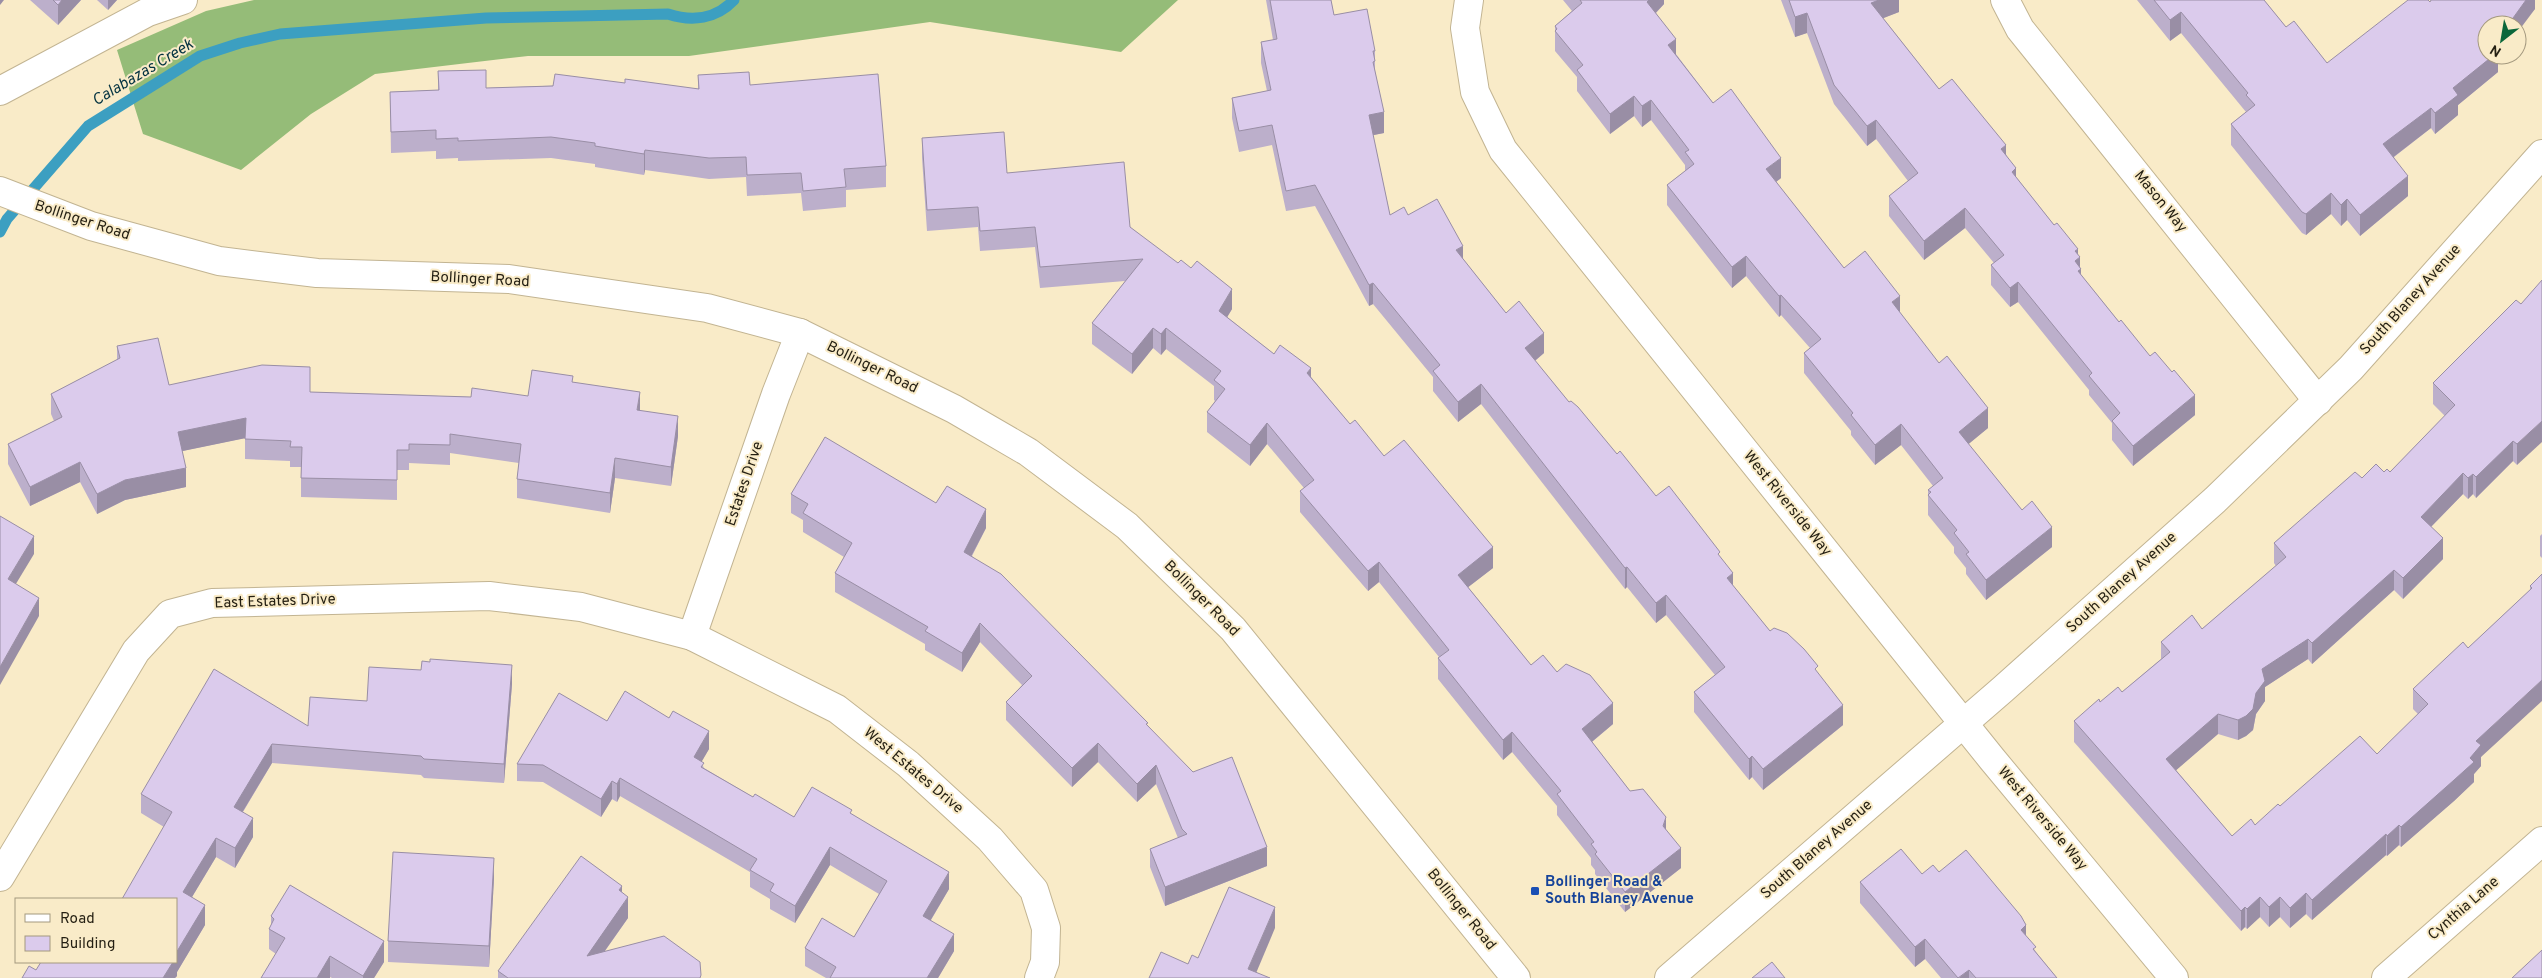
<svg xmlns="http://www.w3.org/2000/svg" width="2542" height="978" font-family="Overpass,sans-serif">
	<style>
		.forest { fill: #95bc78 }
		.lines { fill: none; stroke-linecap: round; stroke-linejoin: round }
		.stream { stroke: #3c9fc1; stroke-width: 11 }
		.minor-casing { stroke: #c2b492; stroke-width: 30 }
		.major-casing { stroke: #c2b492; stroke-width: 30 }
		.minor { stroke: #fff; stroke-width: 28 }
		.major { stroke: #fff; stroke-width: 28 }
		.wall { fill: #bcafcb }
		.shaded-wall { fill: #998ea5 }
		.building { fill: #dbcbec; stroke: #998ea5 }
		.transit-dot { fill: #1a4fb4; stroke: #f9ebc8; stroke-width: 2 }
		.labels { text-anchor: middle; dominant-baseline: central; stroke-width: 4; stroke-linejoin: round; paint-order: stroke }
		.street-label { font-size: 15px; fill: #241f12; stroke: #f9ebc8 }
		.transit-label { font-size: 15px; font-weight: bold; fill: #164399; stroke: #f9ebc8; text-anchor: start }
		.water-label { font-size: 16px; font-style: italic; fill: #033240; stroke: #f9ebc8 }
	</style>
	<rect width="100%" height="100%" fill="#f9ebc8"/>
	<path class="forest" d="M254,0H1178L1121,52L930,22L689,56H528L375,74L311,114L241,170L143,134L117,50L206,11Z"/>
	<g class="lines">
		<path class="stream" d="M0,232L7,219L88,126L200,56L240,43L280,34L486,18L668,14C692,22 716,19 734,0"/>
		<g class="minor-casing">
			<g id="minor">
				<path d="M1469,0L1465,28L1475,92L1503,150L1992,759L2174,978"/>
				<path d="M2005,0L2020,29L2318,401"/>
				<path d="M0,91L148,12L183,0"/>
				<path d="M692,636L776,394L800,333"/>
				<path d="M0,877L136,651L170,614L212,603L489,596L581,607L692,636L837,709L908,764L990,839L1034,890L1046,928L1045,962L1039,978"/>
				<path d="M1669,978L2002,690L2215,500L2351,368L2542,154"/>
				<path d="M2386,978L2542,841"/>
			</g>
		</g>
		<g class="major-casing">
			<path id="major" d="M0,191L91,226L219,261L317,273L509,279L707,308L800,333L954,409L1028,452L1127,526L1233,629L1516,978"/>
		</g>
		<use href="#minor" class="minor"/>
		<use href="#major" class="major"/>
	</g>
	<g class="wall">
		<path d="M30,0H81L58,25Z"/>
		<path d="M97,0H117L108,10Z"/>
		<path d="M1266,0H1331L1334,15L1375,51V71L1384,133L1373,135L1390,215H1408L1463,259L1506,313L1544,353L1535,361L1569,402L1656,496L1720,557L1733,586L1770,631L1818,673L1843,725L1763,790L1752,777L1749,780L1694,712V692L1715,675L1666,615L1656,623L1627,587L1625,589L1481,404L1458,422L1433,391V377L1373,304L1369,306L1315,206L1286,211L1272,145L1239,152L1232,118V98L1267,91L1261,63V42L1273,40Z"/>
		<path d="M1563,0H1664V4L1656,13L1676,54L1713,103L1781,178L1776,182L1844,268L1900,313L1988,428L1968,444L2052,547L1986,600L1966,574V568L1954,553V547L1928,515V490L1933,486L1901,445L1875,465L1851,435V431L1804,373V353L1810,348L1781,315L1779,317L1746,276L1732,288L1667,205V185L1685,171V165L1651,120L1642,127L1634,116L1610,134L1577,91V77L1555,51V26L1572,11Z"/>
		<path d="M1781,0H1899V12L1883,18L1939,89L2006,154L2016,177L2078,255L2081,275L2195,415L2133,466L2112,440V423L2089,395V390L2018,302L2010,307L1991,285V265L1994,263L1965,228L1924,260L1889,216V196L1908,181L1876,139L1867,146L1834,104L1807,33L1795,37Z"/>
		<path d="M2137,0H2264L2286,27L2327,63L2430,2L2535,0V9L2487,55H2501L2498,59V72L2458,105V115L2435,134L2431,128L2394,157L2408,196L2360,236L2347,220L2341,226L2331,214L2306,235L2302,233L2231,145V124L2246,112L2181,33L2170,41Z"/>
		<path d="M438,71L486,88L625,83L698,89V75L750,85L886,166V187L846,190V207L803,211L801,193L747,196L746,177L709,179L645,170L644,175L595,167V164L551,158L458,161V158L436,159V151L391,153L390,92L438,90Z"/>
		<path d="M922,138L1130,227L1232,309L1227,317L1274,354L1311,377L1350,424L1384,456L1493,568L1468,587L1531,665L1557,672L1613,724L1592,742L1630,791L1666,830L1681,868L1625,912L1595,874V870L1591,865V858L1557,815V806L1512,752L1503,760L1438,679V658L1439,657L1379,582L1368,591L1300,512V491L1304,488L1267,444L1250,466L1207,432V412L1215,401L1214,400V386L1166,349L1161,355L1153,348L1132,374L1092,344V323L1125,281L1040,288L1035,247L980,251L978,227L927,231L922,158Z"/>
		<path d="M2521,304L2517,465L2513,461L2476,498L2473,494L2468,499L2463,494L2431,527L2443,559L2403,599L2394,590L2312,664L2308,659L2265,687V701L2256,714L2253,730L2246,736L2238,740L2218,734L2176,770L2232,836L2255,825L2280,806L2377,754L2418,714L2413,709V689L2468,648L2530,590V586L2542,574L2481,757V766L2474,774V782L2454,801L2401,847L2399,845L2387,856L2386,855L2312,920L2306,914L2290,928L2280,917L2269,927L2260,917L2247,929L2245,927L2241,931L2074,742V721L2100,702L2122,692L2161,659V642L2202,629L2276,566L2274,563V543L2362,478L2384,472H2390L2445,416L2433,404V383Z"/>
		<path d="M117,346L169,385L310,392L471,397L528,396L573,382L640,411L678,436L671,486L615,478L610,513L517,498V479L519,463L450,453V465L409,463V470H397V500L301,497V467H290V461L245,459V438L182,451L186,487L125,500L97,514L80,482L30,506L8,464V444L54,421L51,414V394L117,360Z"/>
		<path d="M791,494L936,503L986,528L972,556L1148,726L1267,866L1165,906L1150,867V849L1178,838L1156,784L1137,802L1098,762L1072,787L1006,720V702L1022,685L980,642L962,672L925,650V644L835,592V573L844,557L803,532V520L791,513Z"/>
		<path d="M2542,534V558L2540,556V536Z"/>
		<path d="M512,684L504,783L424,778L421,775L272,763L243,812L253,837L235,868L216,857L192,897L205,925L177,972V976L175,978H22L36,970L176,962L164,827L141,813V794L308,726L367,701Z"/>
		<path d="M669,718L709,749L701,762L704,768L753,797L794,817L852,814L949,889L931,920L954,951L938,978H826L805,966V948L854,937L879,894L830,865L795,923L770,909V899L750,887V872L620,796L617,802L612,799L601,817L543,782L517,781V764L607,721Z"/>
		<path d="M1939,872L2026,936L2036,952L2057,978H1941L1925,959L1915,967L1860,903V882Z"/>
		<path d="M494,878L489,967L388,962V941Z"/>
		<path d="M622,892L628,918L605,951L701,978H498V971Z"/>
		<path d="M271,916L384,962L374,978H332L330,977V978H261L276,954L269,949V929L271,925Z"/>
	</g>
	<g class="shaded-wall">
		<path d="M0,0H4L0,5Z"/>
		<path d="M62,0H81L58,25V5Z"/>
		<path d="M108,0H117L108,10Z"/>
		<path d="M1649,0H1664V4L1647,22V2Z"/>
		<path d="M1879,0H1899V12L1871,23V3Z"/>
		<path d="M2526,0H2535V9L2517,33V25H2508Z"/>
		<path d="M2181,12V33L2170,41V20Z"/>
		<path d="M1807,13V33L1795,37V17Z"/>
		<path d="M1676,39V60L1668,45Z"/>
		<path d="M2493,55H2501L2498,59V72L2458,105V115L2435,134V113L2453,88Z"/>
		<path d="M1634,96V116L1610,134V114Z"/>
		<path d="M1651,100V120L1642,127V106Z"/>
		<path d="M2431,108V128L2383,165V144Z"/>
		<path d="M1384,112V133L1369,136V115Z"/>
		<path d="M1876,120V139L1867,146V126Z"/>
		<path d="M2006,145V165L2001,149Z"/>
		<path d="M645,150V170L644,175V154Z"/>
		<path d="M1781,158V178L1766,190V169Z"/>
		<path d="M2016,168V188L2012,172Z"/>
		<path d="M2408,176V196L2360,236V215Z"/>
		<path d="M2331,193V214L2306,235V214Z"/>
		<path d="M2347,199V220L2341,226V205Z"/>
		<path d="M1965,208V228L1924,260V241Z"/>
		<path d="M1463,246V266L1456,250Z"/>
		<path d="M2078,249V259L2080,257V270L2081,269V289L2075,281V251Z"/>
		<path d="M1746,256V276L1732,288V267Z"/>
		<path d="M2018,282V302L2010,307V288Z"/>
		<path d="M1373,283V304L1369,306V285Z"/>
		<path d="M1232,289V309L1219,331V311Z"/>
		<path d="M1781,295V315L1779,317V296Z"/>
		<path d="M1900,296V316L1892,302Z"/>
		<path d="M1153,328V348L1132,374V354Z"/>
		<path d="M1166,328V349L1161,355V334Z"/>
		<path d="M1544,333V353L1525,369V348Z"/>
		<path d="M1311,368V389L1307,373Z"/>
		<path d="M1481,384V404L1458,422V402Z"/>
		<path d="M640,392V412L637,410Z"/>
		<path d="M2195,395V415L2133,466V446Z"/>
		<path d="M1988,408V428L1959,452V432Z"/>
		<path d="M678,416V436L671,486V467Z"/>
		<path d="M246,418V438L178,452V432Z"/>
		<path d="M2542,421V442L2517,465V444Z"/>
		<path d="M1267,423V444L1250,466V445Z"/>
		<path d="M1901,424V445L1875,465V445Z"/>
		<path d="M2513,441V461L2476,498V477Z"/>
		<path d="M615,458V478L610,513V493Z"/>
		<path d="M80,462V482L30,506V487Z"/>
		<path d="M186,468V487L125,500L97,514V494L125,480Z"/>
		<path d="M2463,473V494L2421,537V517Z"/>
		<path d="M2473,474V494L2468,499V478Z"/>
		<path d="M986,509V528L964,570V552Z"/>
		<path d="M2052,527V547L1986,600V580Z"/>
		<path d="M34,536V554L8,597V579Z"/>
		<path d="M2443,538V559L2403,599V578Z"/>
		<path d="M1493,547V568L1458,595V575Z"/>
		<path d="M1379,562V582L1368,591V571Z"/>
		<path d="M1627,567V587L1625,589V568Z"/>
		<path d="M2394,570V590L2312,664V643Z"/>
		<path d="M1733,573V593L1727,578Z"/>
		<path d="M1666,595V615L1656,623V603Z"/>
		<path d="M39,598V616L0,685V667Z"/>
		<path d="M980,623V642L962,672V653Z"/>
		<path d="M2308,639V659L2265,687V701L2256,714L2253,730L2246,736L2238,740V720L2256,693L2262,669Z"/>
		<path d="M512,665V684L504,783V764Z"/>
		<path d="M2542,680V701L2481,757V766L2474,774V782L2454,801L2401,847V827L2470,758L2476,741Z"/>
		<path d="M1613,703V724L1582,750V729Z"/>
		<path d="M1843,705V725L1763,790V769Z"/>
		<path d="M2218,714V734L2166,779V759Z"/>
		<path d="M709,731V749L694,775V757Z"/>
		<path d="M1512,732V752L1503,760V740Z"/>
		<path d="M1098,743V762L1072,787V768Z"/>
		<path d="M272,744V763L234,826V807Z"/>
		<path d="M1752,756V777L1749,780V759Z"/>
		<path d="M1156,765V784L1137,802V784Z"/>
		<path d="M620,778V796L617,802V784Z"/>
		<path d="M612,781V799L601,817V799Z"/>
		<path d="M1666,817V838L1663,826Z"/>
		<path d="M253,818V837L235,868V848Z"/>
		<path d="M2399,825V845L2387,856V836Z"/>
		<path d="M2386,834V855L2312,920V900Z"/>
		<path d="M216,838V857L183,912V892Z"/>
		<path d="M830,847V865L795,923V906Z"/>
		<path d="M1267,847V866L1165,906V887Z"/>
		<path d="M1681,848V868L1625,912V892Z"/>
		<path d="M494,858V878L489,967V946Z"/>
		<path d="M949,872V889L923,933V916Z"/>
		<path d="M622,886V906L628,897V918L587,976V956L619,890Z"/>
		<path d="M2306,893V914L2290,928V908Z"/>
		<path d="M2260,897V917L2247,929V909Z"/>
		<path d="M2280,897V917L2269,927V907Z"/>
		<path d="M205,905V925L177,972V976L175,978H163L173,962H176V953Z"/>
		<path d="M1275,907V928L1254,978L1248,969Z"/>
		<path d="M2245,907V927L2241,931V911Z"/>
		<path d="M2026,925V946L2021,930Z"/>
		<path d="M954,934V951L938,978H927Z"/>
		<path d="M1925,939V959L1915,967V947Z"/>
		<path d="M384,941V962L374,978H363V976Z"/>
		<path d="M330,956V978H317Z"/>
		<path d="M1969,970V978H1959Z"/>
	</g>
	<g class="building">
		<path d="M53,0H62L58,5Z"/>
		<path d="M1270,0H1331L1334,15L1367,9L1375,51H1373L1375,61L1373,62L1384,112L1369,115L1390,215L1404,207L1408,215L1437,199L1463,246L1456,250L1506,313L1519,301L1544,333L1525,348L1569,402L1571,401L1578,407L1617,454L1620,451L1656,496L1669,486L1720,552L1718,554L1733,573L1727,578L1770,631L1774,628L1787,633L1804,649L1818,666L1815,669L1843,705L1763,769L1752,756L1749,759L1694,692L1725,667L1666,595L1656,603L1627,567L1625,568L1481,384L1458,402L1433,371L1440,365L1373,283L1369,285L1315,185L1286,191L1272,125L1239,131L1232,98L1271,90L1261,42L1277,39Z"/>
		<path d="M1580,0H1649L1647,2L1676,39L1668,45L1713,103L1731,89L1781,158L1766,169L1844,268L1865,251L1900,296L1892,302L1939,363L1947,356L1988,408L1959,432L2022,510L2032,501L2052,527L1986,580L1966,554L1969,552L1954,533L1957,530L1928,495L1931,492L1928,490L1943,478L1901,424L1875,445L1851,415L1853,413L1804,353L1821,339L1781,295L1779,296L1746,256L1732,267L1667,185L1694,164L1685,152L1689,150L1651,100L1642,106L1634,96L1610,114L1577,70L1583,65L1555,31L1557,29L1555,26L1582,3Z"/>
		<path d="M1789,0H1879L1871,3L1939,89L1952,79L2006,145L2001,149L2016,168L2012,172L2054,225L2057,223L2078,249L2075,251L2080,257L2075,261L2081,269L2078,271L2119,322L2121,320L2150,356L2155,352L2172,372L2174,370L2195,395L2133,446L2112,421L2120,413L2089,376L2092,373L2018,282L2010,288L1991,265L2004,255L1965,208L1924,241L1889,196L1918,173L1876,120L1867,126L1834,85L1807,13L1795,17Z"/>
		<path d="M2154,0H2264L2286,27L2294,21L2327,63L2408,0H2428L2430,2L2431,0H2526L2508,25H2487V55H2494L2453,88L2458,95L2435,113L2431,108L2383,144L2408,176L2360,215L2347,199L2341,205L2331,193L2306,214L2302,212L2231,124L2255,105L2246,95L2248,93L2181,12L2170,20Z"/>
		<path d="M486,70V88L553,86L555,74L625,83V79L699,89L698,75L749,72L750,85L878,74L886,166L844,169L846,187L803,191L801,173L747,175L746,157L709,158L645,150L644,154L595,146V143L551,137L458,141V138L436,139V130L391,132L390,92L439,90L438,71Z"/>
		<path d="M1004,132L1007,173L1124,162L1130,227L1178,263L1181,260L1191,268L1197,261L1232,289L1219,311L1274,354L1280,345L1311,368L1307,373L1350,424L1355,420L1384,456L1404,440L1493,547L1458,575L1531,665L1543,655L1557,672L1566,664L1590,675L1613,703L1582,729L1630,791L1643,789L1666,817L1663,826L1681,848L1625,892L1595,854L1597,852L1591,844L1594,842L1557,794L1561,791L1512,732L1503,740L1438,658L1449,650L1379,562L1368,571L1300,491L1314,480L1267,423L1250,445L1207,412L1225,389L1214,380L1221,371L1166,328L1161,334L1153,328L1132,354L1092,323L1143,259L1040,267L1035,227L980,231L978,207L927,210L922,138Z"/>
		<path d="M2542,280V421L2517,444L2513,441L2476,477L2473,474L2468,478L2463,473L2421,517L2443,538L2403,578L2394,570L2312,643L2308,639L2262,669L2265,681L2256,693L2253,709L2246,716L2238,720L2218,714L2166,759L2232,836L2251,819L2255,825L2278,804L2280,806L2360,736L2377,754L2428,704L2413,689L2463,642L2468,648L2532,588L2530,586L2542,574V680L2476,741L2481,745L2470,758L2474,762L2454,780L2401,827L2399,825L2387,836L2386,834L2312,900L2306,893L2290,908L2280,897L2269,907L2260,897L2247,909L2245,907L2241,911L2074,721L2099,699L2100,702L2118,687L2122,692L2170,652L2161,642L2192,615L2202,629L2286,557L2274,543L2355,472L2362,478L2376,464L2384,472L2387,469L2390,472L2455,405L2433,383L2516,300L2521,304Z"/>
		<path d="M158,338L169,385L262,365L310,367V392L471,397L472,388L528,396L532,370L573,376L572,382L640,392L637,410L678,416L671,467L615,458L610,493L517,479L521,444L450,434V445L409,444V450H397V480L301,478L302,447H290L291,441L245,439L246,418L178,432L186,468L125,480L97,494L80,462L30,487L8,444L62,417L51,394L120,358L117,346Z"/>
		<path d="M825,437L936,503L947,486L986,509L964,552L1001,574L1148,723L1146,724L1193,772L1232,757L1267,847L1165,887L1150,849L1187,834L1182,829L1156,765L1137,784L1098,743L1072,768L1006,702L1032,676L980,623L962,653L925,631L928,627L835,573L852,543L803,513L808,504L791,494Z"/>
		<path d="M0,516L34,536L8,579L39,598L0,667Z"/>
		<path d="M430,659L512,665L504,764L424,759L421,756L272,744L234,807L253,818L235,848L216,838L183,892L205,905L176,953V899H122L172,812L141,794L214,669L308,726L310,697L367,701L369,667L421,670L422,661L430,662Z"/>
		<path d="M625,691L669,718L673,711L709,731L694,757L704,763L701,767L753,797L755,794L794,817L812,787L852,810L850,813L949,872L923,916L954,934L927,978H830L836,967L805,948L822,918L854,937L887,881L830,847L795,906L770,891L774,884L750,870L757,859L620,778L617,784L612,781L601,799L543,765L517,764L559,693L607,721Z"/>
		<path d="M1901,849L1922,874L1933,865L1939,872L1966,850L2021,916L2026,925L2021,930L2036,947L2033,949L2057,978H1976L1969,970L1958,978L1925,939L1915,947L1860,882Z"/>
		<path d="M393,852L494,858L489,946L388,941Z"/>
		<path d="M581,856L622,886L619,890L628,897L587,956L664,936L700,962L701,975L700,978H508L498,971Z"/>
		<path d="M290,885L384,941L363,976L330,956L317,978H261L285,938L269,929L274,919L271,916Z"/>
		<path d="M1229,887L1275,907L1248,969L1270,978H1149L1161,952L1188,964L1192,955L1198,958Z"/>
		<path d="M2542,950V978H2512Z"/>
		<path d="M41,962H173L163,978H22L29,966L36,970Z"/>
		<path d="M1772,962L1785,978H1752Z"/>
	</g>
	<rect class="transit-dot" x="1530" y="886" width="10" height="10" rx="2.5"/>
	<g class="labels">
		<g class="street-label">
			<text transform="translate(2160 202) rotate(51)">Mason Way</text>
			<text transform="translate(82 221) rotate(18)">Bollinger Road</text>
			<text transform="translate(480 280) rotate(3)">Bollinger Road</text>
			<text transform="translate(2411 300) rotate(-48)">South Blaney Avenue</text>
			<text transform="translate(872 368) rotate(26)">Bollinger Road</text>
			<text transform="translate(745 484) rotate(-71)">Estates Drive</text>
			<text transform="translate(1787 504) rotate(51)">West Riverside Way</text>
			<text transform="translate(2122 583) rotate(-42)">South Blaney Avenue</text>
			<text transform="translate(1201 599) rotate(45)">Bollinger Road</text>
			<text transform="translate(275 602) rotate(-2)">East Estates Drive</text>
			<text transform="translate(913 771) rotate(40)">West Estates Drive</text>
			<text transform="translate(2042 819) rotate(50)">West Riverside Way</text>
			<text transform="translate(1817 850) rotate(-41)">South Blaney Avenue</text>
			<text transform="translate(2464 909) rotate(-41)">Cynthia Lane</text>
			<text transform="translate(1461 910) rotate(51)">Bollinger Road</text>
		</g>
		<g class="transit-label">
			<text x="1545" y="882">Bollinger Road &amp;<tspan x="1545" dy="17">South Blaney Avenue</tspan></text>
		</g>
		<g class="water-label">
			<text transform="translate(143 73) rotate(-31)">Calabazas Creek</text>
		</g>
	</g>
	<rect x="15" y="898" width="162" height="65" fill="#f9ebc8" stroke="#a4997f"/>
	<rect x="25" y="914" width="25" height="8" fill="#ffffff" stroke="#a4997f"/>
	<text x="60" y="923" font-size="15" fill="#241f12">Road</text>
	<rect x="25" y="936" width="25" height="15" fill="#dbcbec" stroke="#a4997f"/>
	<text x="60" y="948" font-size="15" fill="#241f12">Building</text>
	<g transform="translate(2502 40) rotate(211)"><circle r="24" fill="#f9ebc8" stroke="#a4997f"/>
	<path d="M0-4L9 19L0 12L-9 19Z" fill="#0b673b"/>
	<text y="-8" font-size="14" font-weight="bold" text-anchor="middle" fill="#241f12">N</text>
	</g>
</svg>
